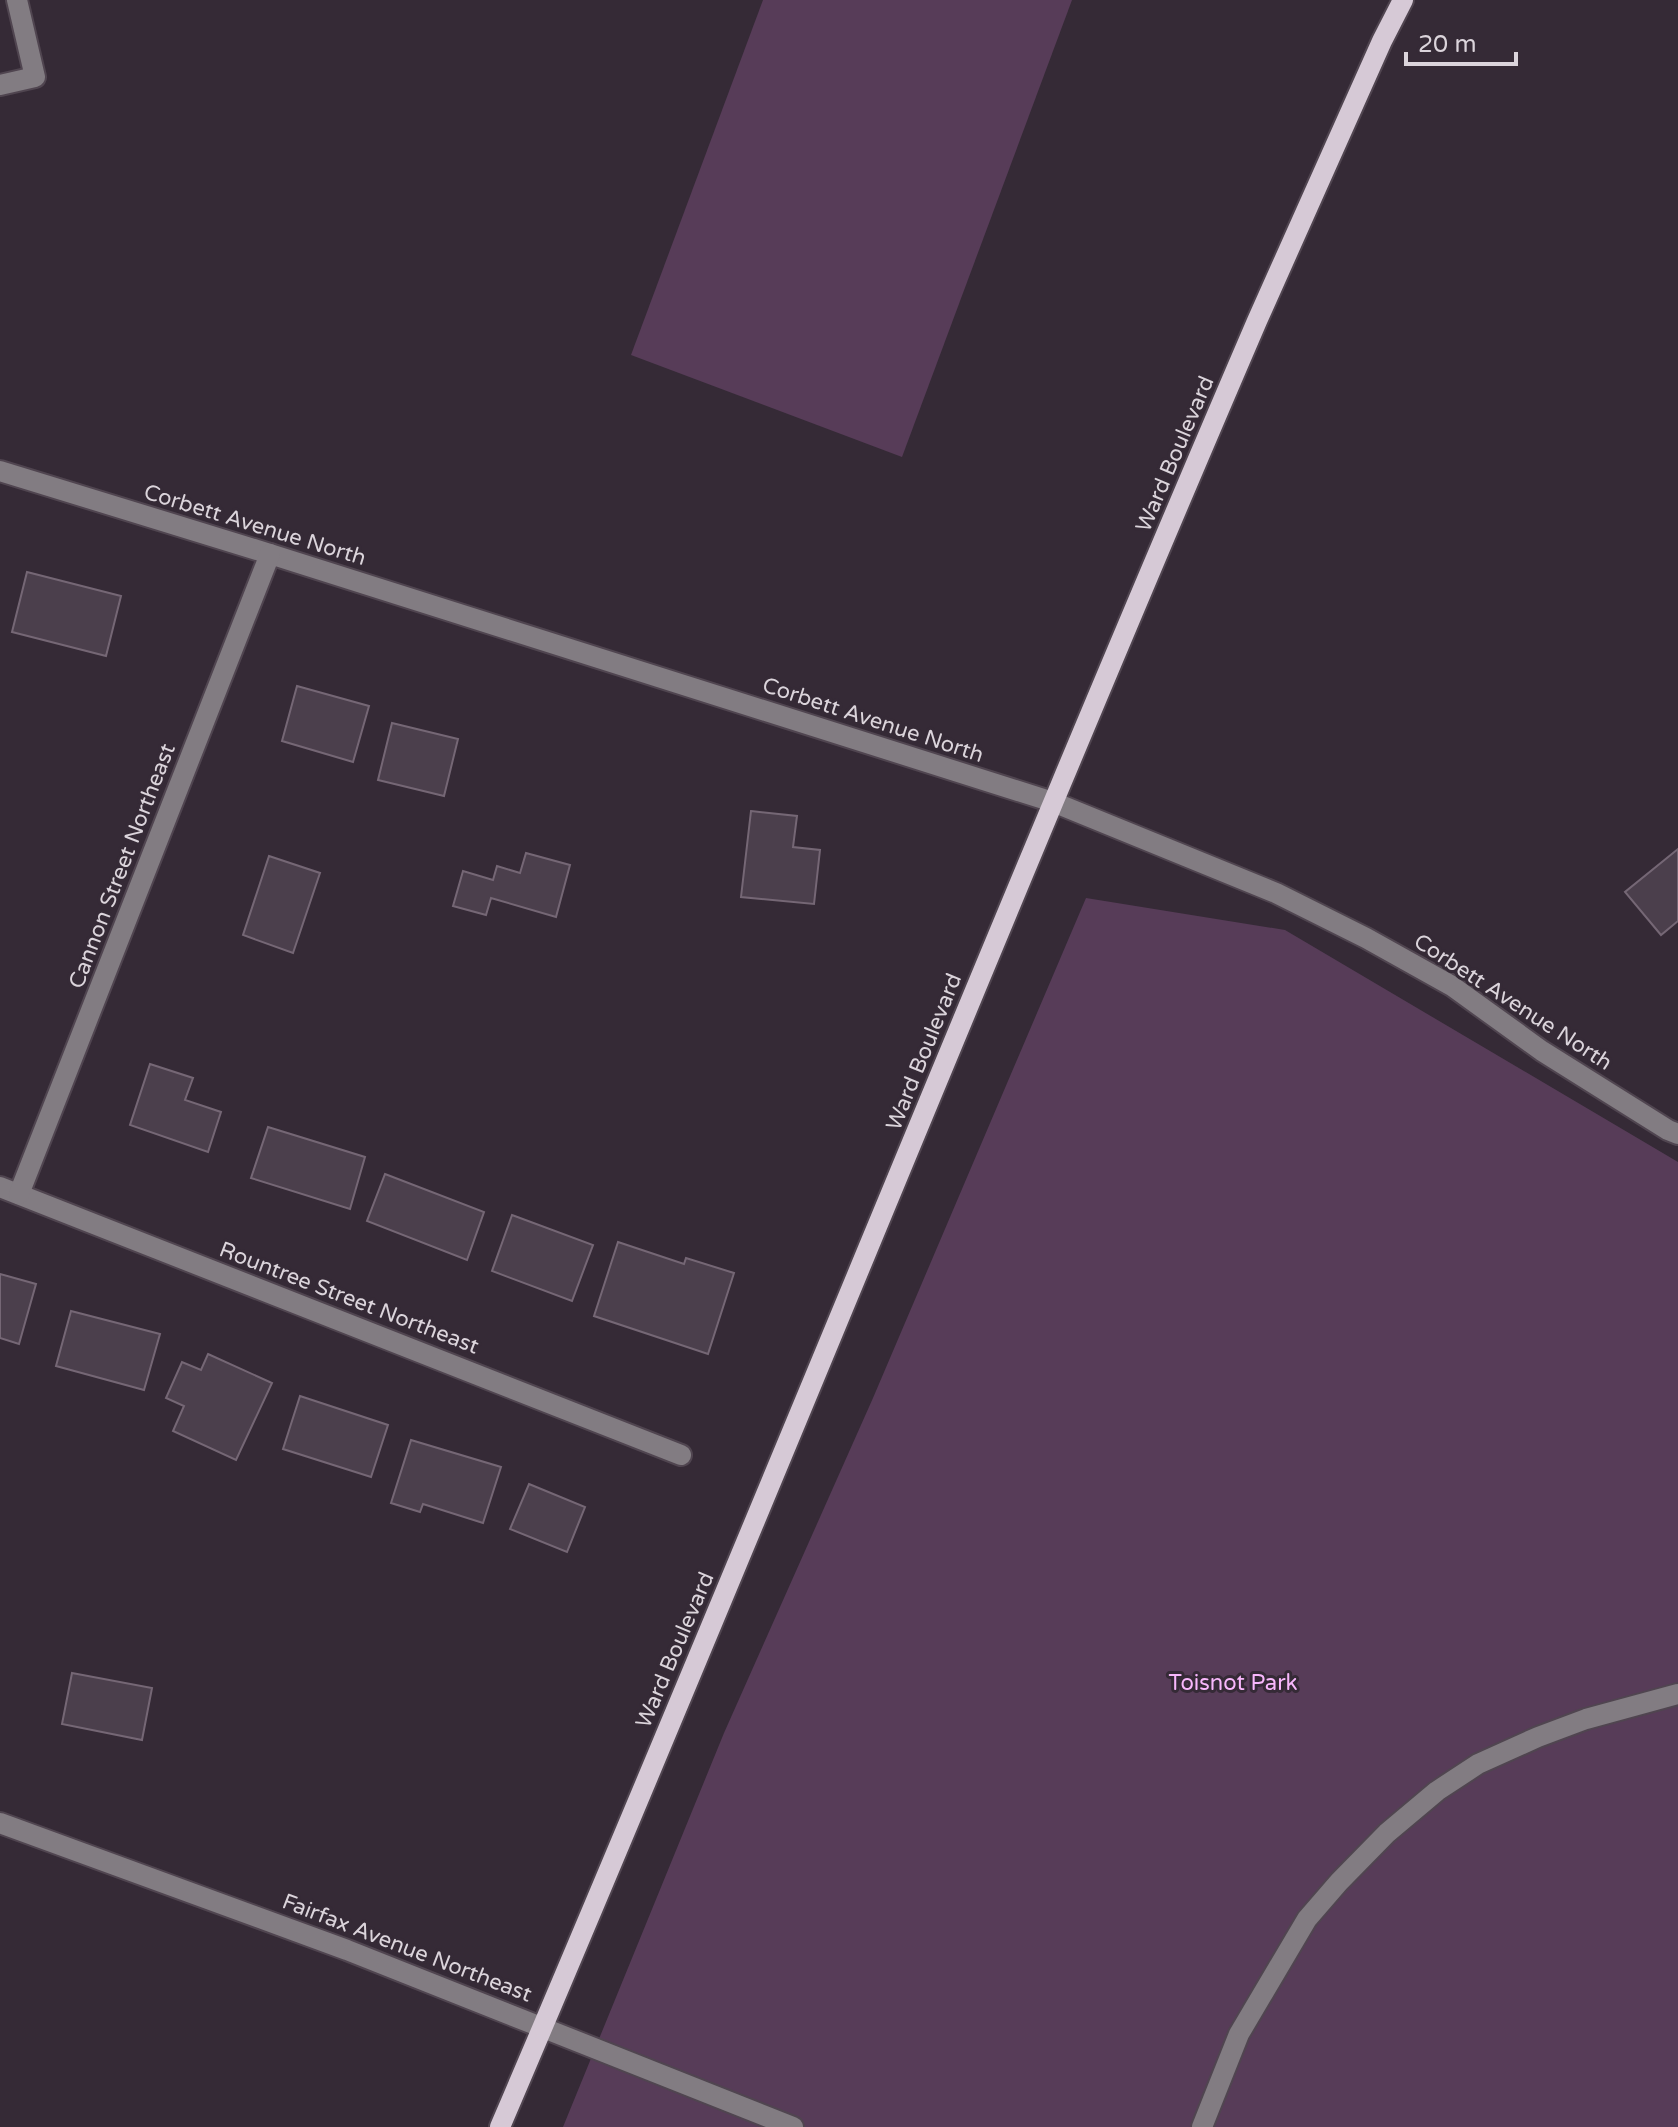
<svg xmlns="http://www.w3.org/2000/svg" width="1678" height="2127" font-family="'Varela Round',sans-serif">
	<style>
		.green { fill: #573c58 }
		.building { fill: #4b3f4c; stroke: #756775; stroke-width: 2 }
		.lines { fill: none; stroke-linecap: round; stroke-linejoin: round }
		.minor-casing { stroke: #504550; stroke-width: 24 }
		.major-casing { stroke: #504550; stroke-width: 24 }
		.minor { stroke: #827c82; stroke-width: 20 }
		.major { stroke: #d6c9d6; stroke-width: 20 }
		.labels { text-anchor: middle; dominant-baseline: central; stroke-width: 6; stroke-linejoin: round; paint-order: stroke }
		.street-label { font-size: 22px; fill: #dbd4db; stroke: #352a36 }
		.park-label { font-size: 22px; fill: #f8b7fc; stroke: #352a36 }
	</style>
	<rect width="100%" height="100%" fill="#352a36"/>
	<g class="green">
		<path d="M763,0H1072L902,457L631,355Z"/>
		<path d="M1086,898L1285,930L1678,1162V2127H563L724,1733L873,1398Z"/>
	</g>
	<g class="building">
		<path d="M27,572L121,596L106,656L12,632Z"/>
		<path d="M297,686L369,706L353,762L282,741Z"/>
		<path d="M392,723L458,739L444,796L378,780Z"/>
		<path d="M751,811L797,816L793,847L820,850L814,904L741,897Z"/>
		<path d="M1678,849V921L1661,935L1625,892Z"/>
		<path d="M526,853L570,865L556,917L491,898L486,915L453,906L463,871L493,880L497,866L520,873Z"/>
		<path d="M269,856L320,873L293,953L243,935Z"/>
		<path d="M150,1064L193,1078L185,1100L221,1112L208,1152L130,1125Z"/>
		<path d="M268,1127L365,1157L350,1209L251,1178Z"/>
		<path d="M385,1174L484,1212L467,1260L367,1221Z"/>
		<path d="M512,1215L593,1245L572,1301L492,1271Z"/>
		<path d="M618,1242L684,1264L686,1258L734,1273L708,1354L594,1316Z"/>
		<path d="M0,1274L36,1284L19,1344L0,1338Z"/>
		<path d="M71,1311L160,1334L144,1390L56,1366Z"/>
		<path d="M208,1354L272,1383L236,1460L173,1431L184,1406L166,1398L182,1362L201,1370Z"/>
		<path d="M300,1396L388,1425L371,1477L283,1449Z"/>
		<path d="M411,1440L501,1467L483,1523L423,1504L420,1512L391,1503Z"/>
		<path d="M529,1484L585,1507L567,1552L510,1529Z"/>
		<path d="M72,1673L152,1688L142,1740L62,1724Z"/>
	</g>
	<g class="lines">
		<g class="minor-casing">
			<g id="minor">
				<path d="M0,85L35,77L17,0"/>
				<path d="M0,471L270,554L1053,802L1276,893L1366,938L1452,986L1542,1051L1668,1130L1678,1134"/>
				<path d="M0,1187L681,1455"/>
				<path d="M19,1194L270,554"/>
				<path d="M0,1823L347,1950L793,2127"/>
				<path d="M1202,2127L1239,2034L1307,1919L1339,1882L1387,1833L1437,1791L1478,1764L1538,1737L1586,1719L1678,1694"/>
			</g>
		</g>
		<g class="major-casing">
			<path id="major" d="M500,2127C757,1527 999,921 1257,321C1298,227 1341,134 1382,41L1403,0"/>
		</g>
		<use href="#minor" class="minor"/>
		<use href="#major" class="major"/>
	</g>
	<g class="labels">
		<g class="street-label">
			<text transform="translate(1175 454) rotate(-67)">Ward Boulevard</text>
			<text transform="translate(255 525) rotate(17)">Corbett Avenue North</text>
			<text transform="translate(873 720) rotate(18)">Corbett Avenue North</text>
			<text transform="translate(122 866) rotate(-69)">Cannon Street Northeast</text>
			<text transform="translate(1513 1002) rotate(33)">Corbett Avenue North</text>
			<text transform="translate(924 1052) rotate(-68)">Ward Boulevard</text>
			<text transform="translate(349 1298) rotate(21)">Rountree Street Northeast</text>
			<text transform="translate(675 1650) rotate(-67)">Ward Boulevard</text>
			<text transform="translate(407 1948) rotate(21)">Fairfax Avenue Northeast</text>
		</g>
		<g class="park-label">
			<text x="1233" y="1683">Toisnot Park</text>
		</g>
	</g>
	<path d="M1406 52v12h110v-12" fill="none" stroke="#dbd4db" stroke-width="4"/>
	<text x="1418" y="52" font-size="24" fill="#dbd4db" stroke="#352a36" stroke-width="6" paint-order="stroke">20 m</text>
</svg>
